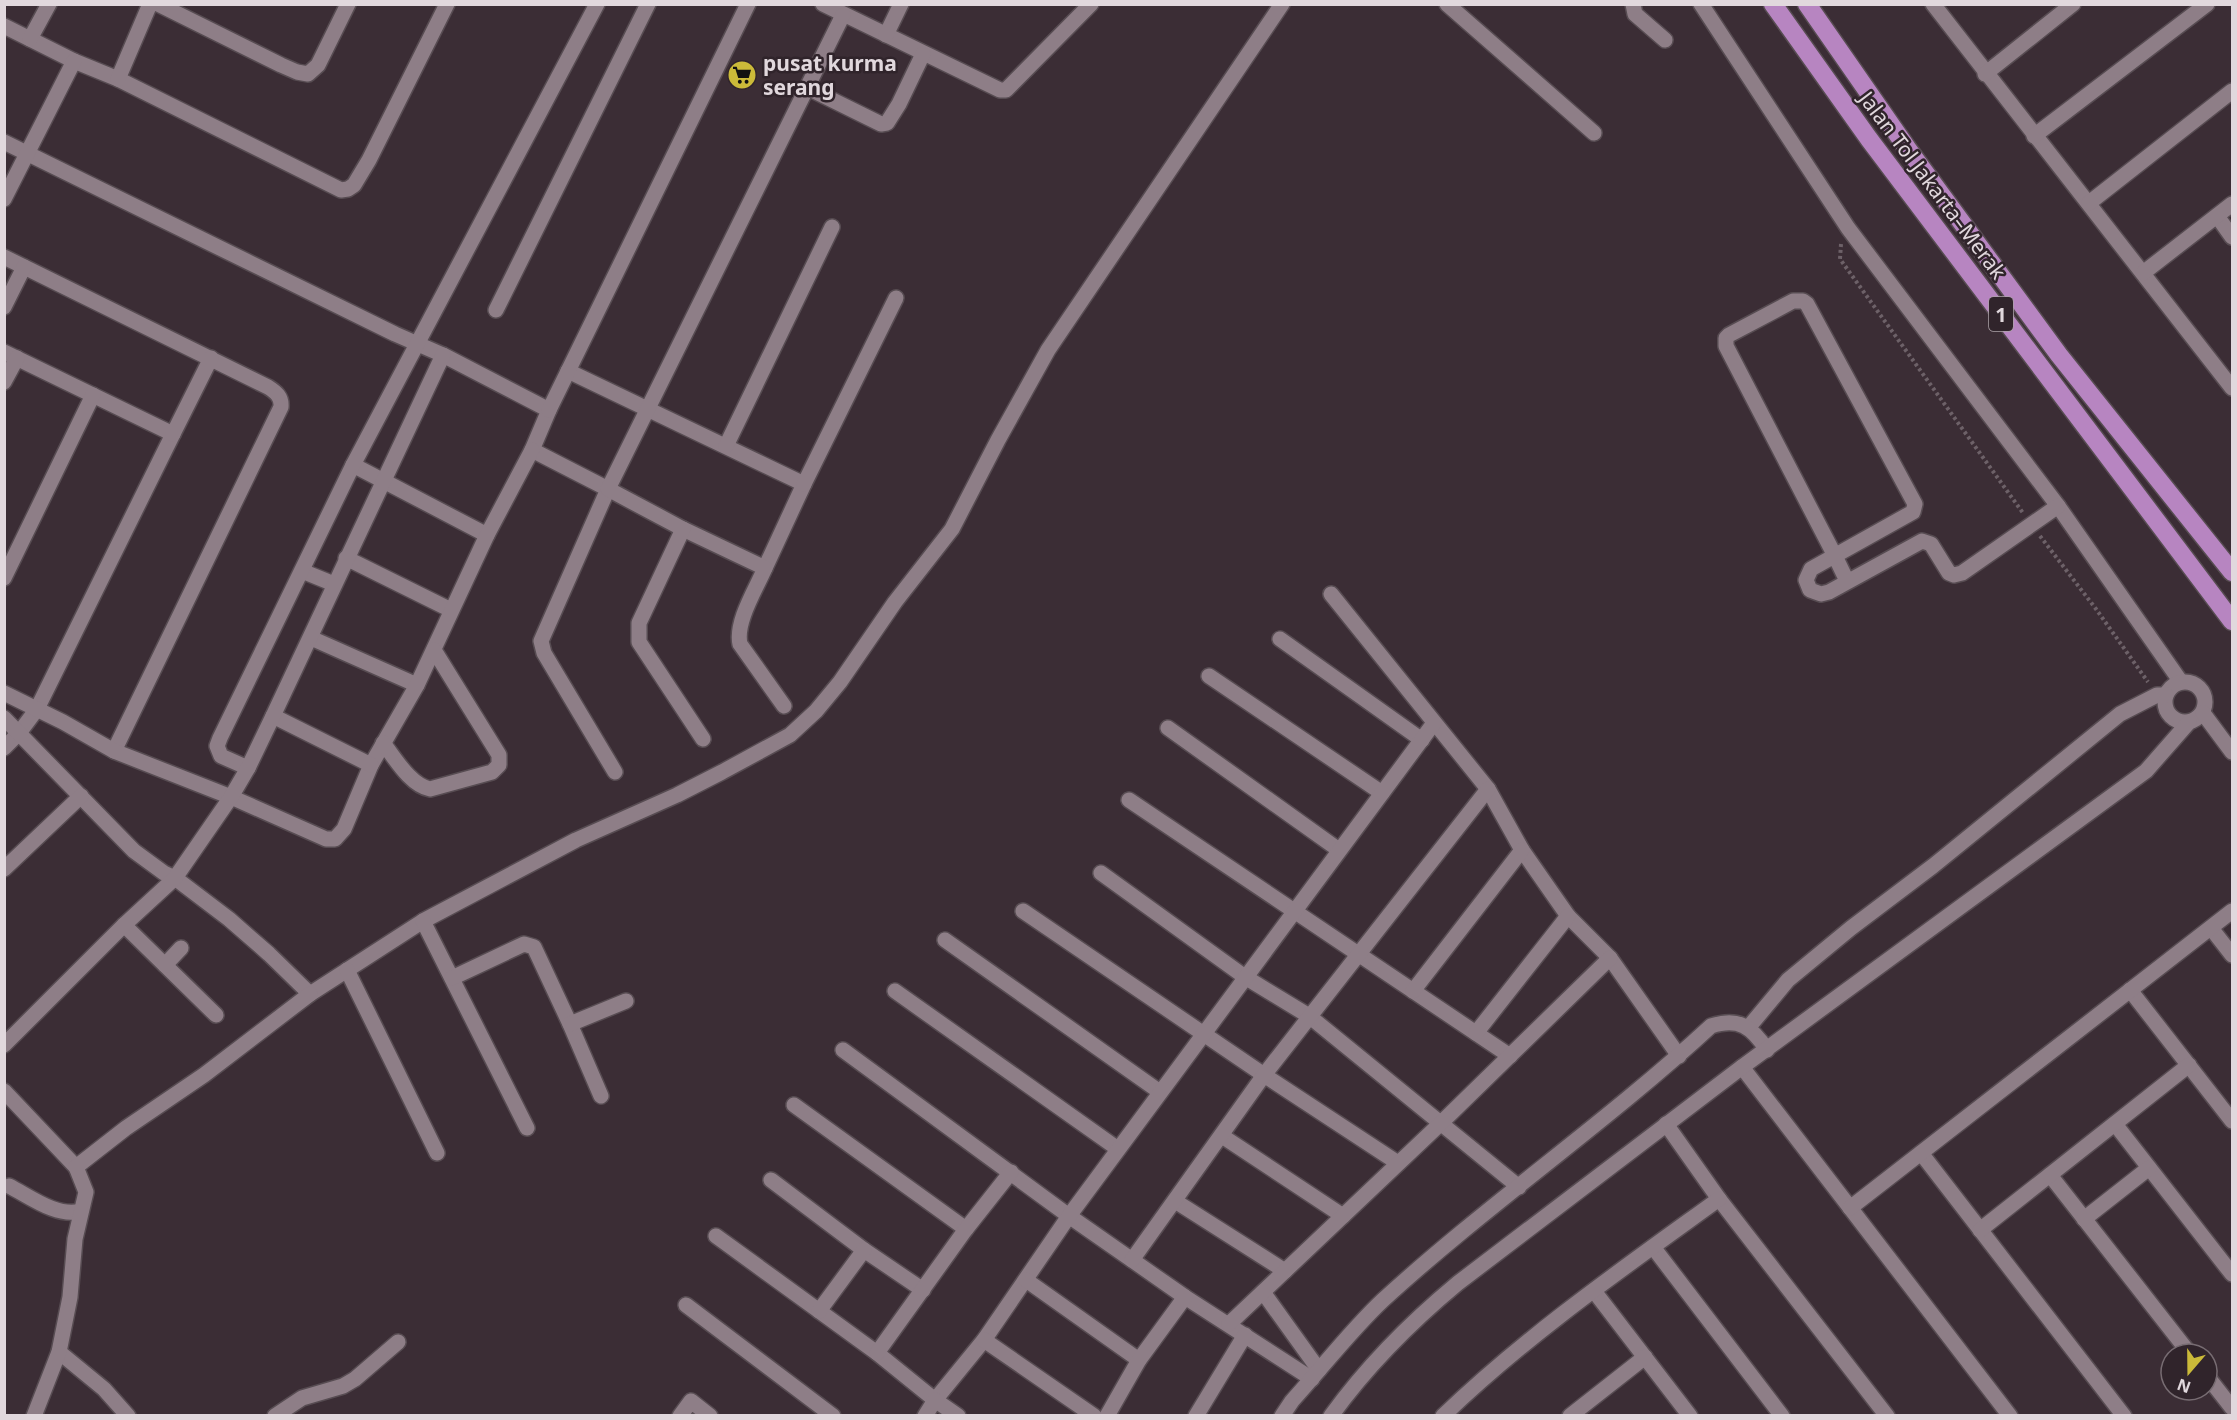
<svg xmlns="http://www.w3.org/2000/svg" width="2237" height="1420" font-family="'Noto Sans',sans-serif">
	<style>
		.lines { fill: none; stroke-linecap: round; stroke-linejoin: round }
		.minor-casing { stroke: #574c52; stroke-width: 18 }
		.highway-casing { stroke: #574c52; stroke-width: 21 }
		.path { stroke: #6d6168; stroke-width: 4; stroke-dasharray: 3 3; stroke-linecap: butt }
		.minor { stroke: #8e7e87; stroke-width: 15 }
		.highway { stroke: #b785c1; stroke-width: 18 }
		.labels { text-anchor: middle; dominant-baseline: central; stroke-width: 5; stroke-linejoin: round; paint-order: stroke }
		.shield { fill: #30242b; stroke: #aca2a8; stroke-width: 1.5 }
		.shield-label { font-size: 20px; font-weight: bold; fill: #e1d8dd }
		.poi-label { font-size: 21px; font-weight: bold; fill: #e1d8dd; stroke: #30242b; text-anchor: start }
		.street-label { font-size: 21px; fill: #e1d8dd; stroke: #30242b }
	</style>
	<rect width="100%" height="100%" fill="#3b2d35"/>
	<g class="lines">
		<g class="minor-casing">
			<g id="minor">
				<path d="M158,4L281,65L297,72L308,74L318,65L348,4"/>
				<path d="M823,4L1000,90H1006L1091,4"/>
				<path d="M1447,4L1594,133"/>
				<path d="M1633,4L1635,14L1665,40"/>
				<path d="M1701,4L1848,228L2058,506L2181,682"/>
				<path d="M1933,4L2232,388"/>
				<path d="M4,26L74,61L118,79L341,190L348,189L354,185L369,160L447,4"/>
				<path d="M886,35L901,4"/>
				<path d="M30,39L49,4"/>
				<path d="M1985,74L2073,4"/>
				<path d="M118,79L150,4"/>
				<path d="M808,88L881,124L887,123L899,104L923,54"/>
				<path d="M2034,136L2207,4"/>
				<path d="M4,142L395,334L443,355L549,410L532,450L608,489L541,641L544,653L615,772"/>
				<path d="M4,199L74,61"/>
				<path d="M2089,203L2232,91"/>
				<path d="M2217,216L2232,237"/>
				<path d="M4,257L268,387C276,392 282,397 281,407L114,751"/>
				<path d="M2143,273L2232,204"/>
				<path d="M4,307L24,267"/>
				<path d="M496,310L648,4"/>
				<path d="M4,352L173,434L37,709L19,733L4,748"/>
				<path d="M568,371L804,484L765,568"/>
				<path d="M4,382L17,358"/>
				<path d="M549,410L748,4"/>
				<path d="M173,434L211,358"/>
				<path d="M726,446L832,227"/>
				<path d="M353,465L487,535"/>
				<path d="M804,484L896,298"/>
				<path d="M683,529L765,568C756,589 735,622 740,644L784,706"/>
				<path d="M346,558L451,610"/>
				<path d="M302,571L334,584"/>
				<path d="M4,578L93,395"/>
				<path d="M1847,581L1835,556L1726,346V338L1729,335L1793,301H1803L1807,304L1915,504L1913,512L1811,569L1806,580L1810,590L1821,594L1829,592L1922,541L1931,544L1949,573L1954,575L1962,573L2058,506"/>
				<path d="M1331,594L1488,789L1522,850L1568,916L1610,958L1679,1056"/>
				<path d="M311,638L417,685"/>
				<path d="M1280,639L1422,740"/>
				<path d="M1209,676L1382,793"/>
				<circle cx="2185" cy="702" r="20"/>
				<path d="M4,693L63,722L114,751L231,797L326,839H335L344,829L371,765L417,685L487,535L532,450"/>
				<path d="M2203,713L2232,752"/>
				<path d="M273,716L371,765"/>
				<path d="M4,718L134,851L164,873L175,878L229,919L269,954L310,994L423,921L576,840L677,795L722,772L790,735L816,711L840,682L895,602L952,529L998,440L1048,350L1282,4"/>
				<path d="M1168,728L1339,850"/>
				<path d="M703,739L639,642V623L683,529L608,489L843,15"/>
				<path d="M383,743C395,758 410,785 430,789L492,772L499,765V755L434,650"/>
				<path d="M248,768L221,756L217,746L220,738L353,465L597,4"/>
				<path d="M1129,800L1510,1056"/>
				<path d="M4,869L81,796"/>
				<path d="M1101,873L1245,977L1309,1016L1519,1187"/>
				<path d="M1023,911L1264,1075L1398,1163"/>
				<path d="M423,921L527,1128"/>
				<path d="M124,925L216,1015"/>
				<path d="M2211,928L2232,955"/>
				<path d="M945,940L1160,1092"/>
				<path d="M165,965L181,948"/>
				<path d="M347,970L437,1153"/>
				<path d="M452,978L524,944L534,947L570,1024L601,1096"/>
				<path d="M2130,990L2232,1121"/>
				<path d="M895,991L1118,1149"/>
				<path d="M1413,991L1522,850"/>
				<path d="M570,1024L626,1001"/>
				<path d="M1748,1028L1788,980L1851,928L1933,866L2120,714L2157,695H2166"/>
				<path d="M1476,1033L1568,916"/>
				<path d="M4,1045L124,925L175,878L231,797L248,768L273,716L443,355"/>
				<path d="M843,1050L1069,1216L1185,1297L1312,1379"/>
				<path d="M1742,1067L2010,1416"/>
				<path d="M4,1091L76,1167"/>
				<path d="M794,1105L966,1229"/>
				<path d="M1666,1124L1719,1199L1887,1416"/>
				<path d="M2115,1124L2232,1274"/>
				<path d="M1222,1136L1343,1216"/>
				<path d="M1921,1153L2124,1416"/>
				<path d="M2050,1175L2190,1354"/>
				<path d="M771,1180L864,1250L923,1290"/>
				<path d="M9,1186C29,1196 57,1218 81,1211"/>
				<path d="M1175,1201L1285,1271"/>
				<path d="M1850,1208L2232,911"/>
				<path d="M2084,1219L2149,1168"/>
				<path d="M1980,1230L2189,1065"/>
				<path d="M716,1236L877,1353L935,1400L984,1340L1069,1216L1434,723"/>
				<path d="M1653,1247L1782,1416"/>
				<path d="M1132,1260L1264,1075L1488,789"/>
				<path d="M1026,1280L1139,1360"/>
				<path d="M1594,1291L1690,1416"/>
				<path d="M1263,1292L1319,1370"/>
				<path d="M686,1305L833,1416"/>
				<path d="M819,1311L864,1250"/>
				<path d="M1229,1324L1441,1123L1610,958"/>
				<path d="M984,1340L1094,1416"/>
				<path d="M59,1352L104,1389L128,1416"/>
				<path d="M877,1353L966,1229L1011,1172"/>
				<path d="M2207,1376L2232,1408"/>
				<path d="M34,1416L59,1352L70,1297L75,1239L86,1192L76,1167L126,1128L204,1075L310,994"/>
				<path d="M275,1416L302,1398L343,1386L355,1379L398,1342"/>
				<path d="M680,1416L691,1401L710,1416"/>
				<path d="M925,1416L935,1400L958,1416"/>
				<path d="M1107,1416L1139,1360L1185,1297"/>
				<path d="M1196,1416L1245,1335"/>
				<path d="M1282,1416L1292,1401C1322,1368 1350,1331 1383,1300C1488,1204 1606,1123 1711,1026C1739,1017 1752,1027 1767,1050"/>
				<path d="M1331,1416C1367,1366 1411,1322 1458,1283L1742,1067L2146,771L2189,722"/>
				<path d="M1443,1416C1527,1335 1625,1267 1719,1199"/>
				<path d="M1570,1416L1645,1357"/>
			</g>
		</g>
		<g class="highway-casing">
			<g id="highway">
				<path d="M1773,4L1869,139L2232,621"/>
				<path d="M1807,4L1907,148L2059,355L2232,572"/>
			</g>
		</g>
		<g class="path">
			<path d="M1841,244L1840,259L2023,513"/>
			<path d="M2040,536L2096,609L2148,682"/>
		</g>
		<use href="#minor" class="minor"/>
		<use href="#highway" class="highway"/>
	</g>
	<defs>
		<g id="supermarket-disc" transform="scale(1.5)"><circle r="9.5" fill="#cbba39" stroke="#30242b"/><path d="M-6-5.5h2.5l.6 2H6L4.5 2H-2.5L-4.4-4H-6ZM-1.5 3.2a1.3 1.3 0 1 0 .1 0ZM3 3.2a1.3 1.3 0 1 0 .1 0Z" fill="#111"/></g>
	</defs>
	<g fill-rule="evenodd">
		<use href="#supermarket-disc" x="742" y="75"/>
	</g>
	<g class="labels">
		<rect class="shield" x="1989" y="297" width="24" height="34" rx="4.5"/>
		<g class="shield-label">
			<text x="2001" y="314">1</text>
		</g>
		<g class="poi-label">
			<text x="763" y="63">pusat kurma<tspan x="763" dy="24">serang</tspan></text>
		</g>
		<g class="street-label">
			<text transform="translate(1933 185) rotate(53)">Jalan Tol Jakarta–Merak</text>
		</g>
	</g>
	<rect width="2237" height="1420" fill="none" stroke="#e1d8dd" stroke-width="12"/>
	<g transform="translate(2189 1372) rotate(200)"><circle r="28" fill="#30242b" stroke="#776c72" stroke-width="1.5"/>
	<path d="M0-4.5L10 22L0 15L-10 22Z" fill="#cbba39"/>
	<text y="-9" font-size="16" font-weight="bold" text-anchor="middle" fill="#e1d8dd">N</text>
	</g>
</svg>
